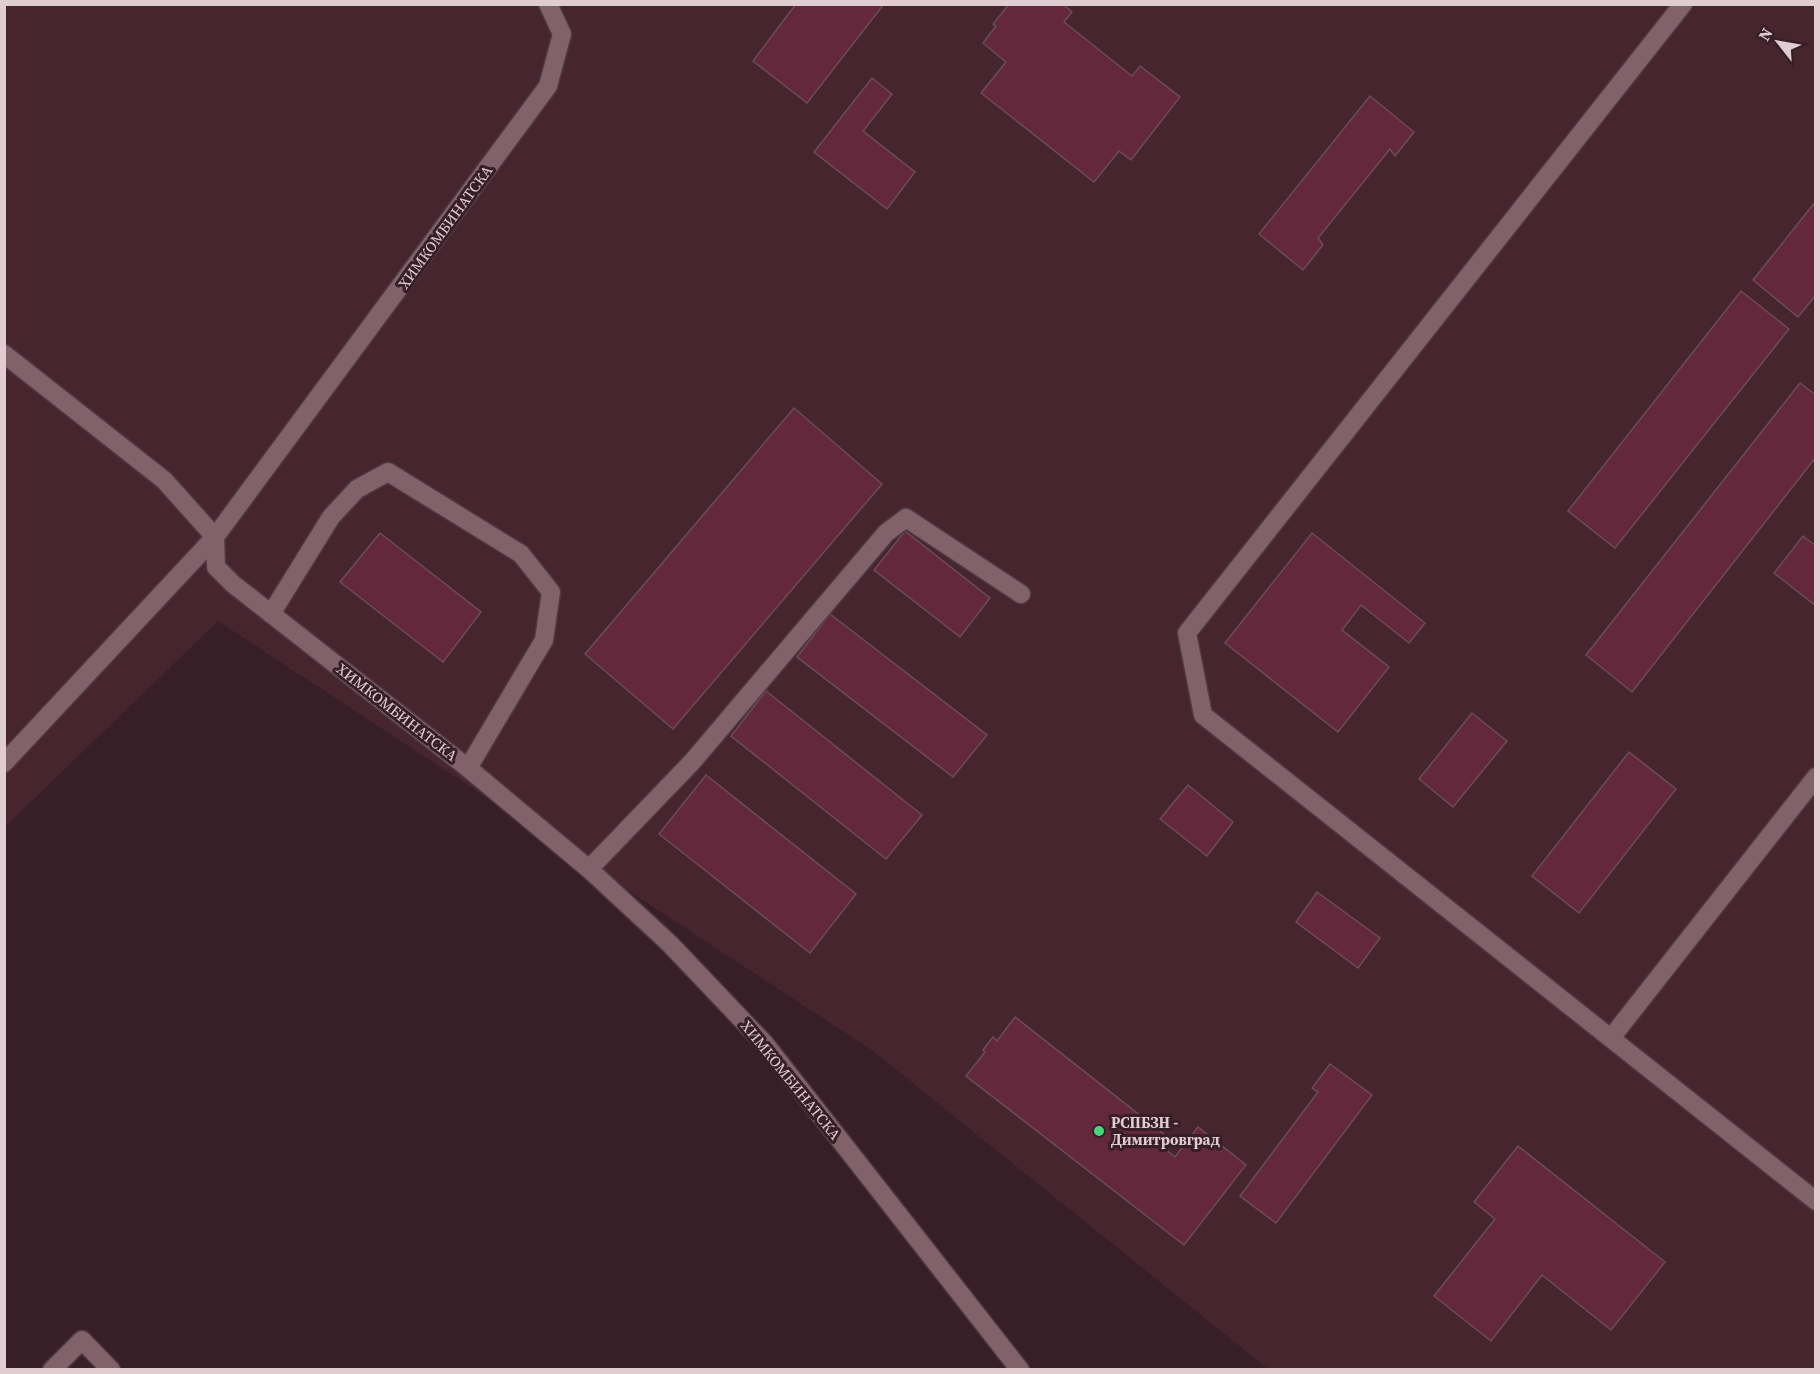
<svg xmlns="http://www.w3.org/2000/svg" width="1820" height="1374" font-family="'Source Serif 4',serif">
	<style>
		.built { fill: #46252f }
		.building { fill: #64283d; stroke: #6b4d56; stroke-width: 1.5 }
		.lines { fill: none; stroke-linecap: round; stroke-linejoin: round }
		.minor-casing { stroke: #503a42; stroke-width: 21 }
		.minor { stroke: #81626b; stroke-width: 18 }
		.poi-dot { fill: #46d77a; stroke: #381e26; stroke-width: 2 }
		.labels { text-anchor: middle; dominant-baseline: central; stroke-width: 6; stroke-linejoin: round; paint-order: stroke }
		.street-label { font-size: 15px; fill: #e0cdd2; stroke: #381e26 }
		.poi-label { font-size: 15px; font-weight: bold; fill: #e0cdd2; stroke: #381e26; text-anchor: start }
	</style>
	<rect width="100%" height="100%" fill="#381e26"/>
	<path class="built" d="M5,5H1815V1369H1268L873,1051L218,621L5,827Z"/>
	<g class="building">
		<path d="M796,4H884L807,103L753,61Z"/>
		<path d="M1009,4H1063L1072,12L1064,22L1132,76L1140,66L1180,97L1131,160L1119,151L1094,182L981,93L1006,62L983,43L996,26L993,24Z"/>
		<path d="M872,78L892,94L863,131L915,172L887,209L814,152Z"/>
		<path d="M1370,96L1414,132L1395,156L1390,149L1318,238L1323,245L1303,270L1259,234Z"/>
		<path d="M1816,201V295L1798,317L1753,280Z"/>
		<path d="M1741,291L1789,329L1615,548L1568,511Z"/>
		<path d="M1800,383L1816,395V457L1632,692L1586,655Z"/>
		<path d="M794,408L882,484L673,729L585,654Z"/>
		<path d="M905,531L990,598L960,637L874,570Z"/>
		<path d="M380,533L481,612L443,662L340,582Z"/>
		<path d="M1312,533L1425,623L1409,643L1361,605L1342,630L1389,667L1338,732L1225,643Z"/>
		<path d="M1803,536L1816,546V606L1774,573Z"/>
		<path d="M830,614L987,735L953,777L797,657Z"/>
		<path d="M766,691L922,815L886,859L731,736Z"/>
		<path d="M1472,713L1507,741L1453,807L1419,779Z"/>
		<path d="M1629,752L1676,789L1579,913L1532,876Z"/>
		<path d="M706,775L856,894L810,953L659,834Z"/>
		<path d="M1188,785L1233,822L1207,856L1160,819Z"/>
		<path d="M1317,892L1380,938L1358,968L1296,922Z"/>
		<path d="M1015,1017L1165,1135L1159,1144L1175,1157L1198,1127L1246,1165L1184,1245L966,1076L985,1052L983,1050L993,1037L997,1041Z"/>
		<path d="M1330,1064L1372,1095L1276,1223L1240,1196L1318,1092L1312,1088Z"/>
		<path d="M1518,1146L1665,1262L1611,1330L1542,1275L1491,1341L1434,1296L1495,1219L1474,1202Z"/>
	</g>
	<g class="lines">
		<g class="minor-casing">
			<g id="minor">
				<path d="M548,4L562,34L548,86L215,537L216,567L233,584L468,768L589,869L670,944L765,1044L1020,1370"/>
				<path d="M1683,4L1187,633L1203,715L1816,1201"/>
				<path d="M4,354L164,480L215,537L4,763"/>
				<path d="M271,614L331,517L357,489L388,472L521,554L551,592L544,640L468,768"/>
				<path d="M589,869L692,762L886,533L906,518L1021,594"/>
				<path d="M1611,1038L1816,777"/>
				<path d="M52,1370L82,1340L111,1370"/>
			</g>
		</g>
		<use href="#minor" class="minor"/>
	</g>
	<circle class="poi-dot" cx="1099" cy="1131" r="6"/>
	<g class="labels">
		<g class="street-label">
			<text transform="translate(445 227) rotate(-54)">ХИМКОМБИНАТСКА</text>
			<text transform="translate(397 712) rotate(38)">ХИМКОМБИНАТСКА</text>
			<text transform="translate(791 1080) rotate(51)">ХИМКОМБИНАТСКА</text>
		</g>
		<g class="poi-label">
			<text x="1111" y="1122">РСПБЗН -<tspan x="1111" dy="17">Димитровград</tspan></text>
		</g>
	</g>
	<rect width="1820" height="1374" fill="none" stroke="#e0cdd2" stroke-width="12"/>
	<g transform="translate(1778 42) rotate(301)" stroke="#381e26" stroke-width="4.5" paint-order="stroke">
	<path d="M0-4.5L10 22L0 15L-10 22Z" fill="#e0cdd2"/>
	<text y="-9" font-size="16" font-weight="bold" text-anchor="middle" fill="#e0cdd2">N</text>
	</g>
</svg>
